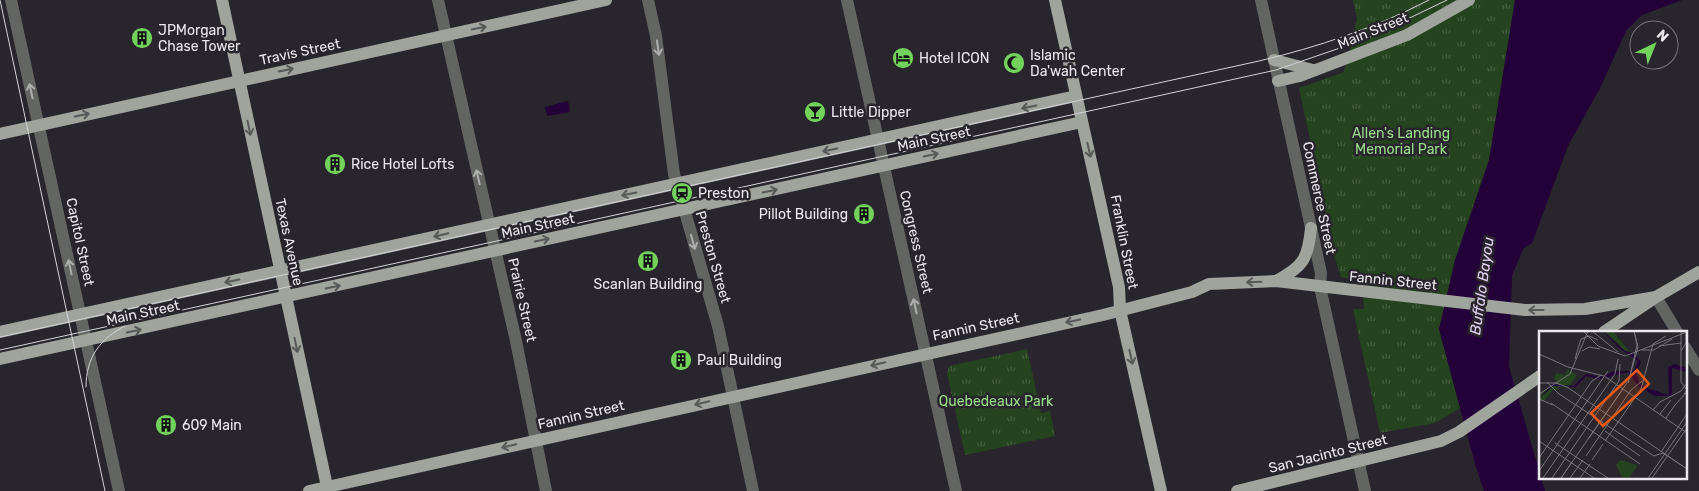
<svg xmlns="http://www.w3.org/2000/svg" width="1699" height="491" font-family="Rubik,sans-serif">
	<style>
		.park { fill: url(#park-tufts) }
		.water { fill: #230038 }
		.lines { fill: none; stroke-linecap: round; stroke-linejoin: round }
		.minor { stroke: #636562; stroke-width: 12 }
		.major { stroke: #9fa49d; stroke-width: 12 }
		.tram { stroke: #d4d2d7; stroke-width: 1 }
		.oneway { stroke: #585859 }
		.oneway2 { stroke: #aeaeaf }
		.labels { text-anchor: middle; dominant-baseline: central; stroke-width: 5; stroke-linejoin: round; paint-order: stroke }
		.poi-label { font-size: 14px; fill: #ebe9ee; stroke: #28252c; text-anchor: start }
		.street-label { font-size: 14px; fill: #ebe9ee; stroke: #28252c }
		.park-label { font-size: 14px; fill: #9ade8b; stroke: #28252c }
		.water-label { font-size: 15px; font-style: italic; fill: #e4d2f6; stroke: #28252c }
		.inset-road { fill: none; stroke: #76737a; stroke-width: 1 }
		.view { fill: #e8590c; fill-opacity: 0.15; stroke: #e8590c; stroke-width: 2.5 }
		.inset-edge { fill: none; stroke: #ebe9ee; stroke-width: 2.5 }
	</style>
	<defs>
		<pattern id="park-tufts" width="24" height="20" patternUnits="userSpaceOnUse" patternTransform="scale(1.25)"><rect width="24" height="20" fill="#25431e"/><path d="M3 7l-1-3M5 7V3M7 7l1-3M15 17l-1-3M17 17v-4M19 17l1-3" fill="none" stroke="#455e3f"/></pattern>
	</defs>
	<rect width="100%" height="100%" fill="#28252c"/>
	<g class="park">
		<path d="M1353,0H1515L1489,160L1439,329L1460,408L1435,423L1380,433L1353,309H1364L1362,281L1341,277L1336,261L1299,88L1344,72L1357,19Z"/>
		<path d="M1027,349L1041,413L1050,411L1055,436L965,455L947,373L949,366Z"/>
	</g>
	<g class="water">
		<path d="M1515,0H1682L1642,15L1626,31L1600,88L1568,146L1532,243L1523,249L1512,276L1509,367L1545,491H1484L1475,464L1439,329L1455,260L1489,160Z"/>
		<path d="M568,101L570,112L547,116L545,107Z"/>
	</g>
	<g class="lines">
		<g class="minor">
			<path d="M11,0L119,491"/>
			<path d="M438,0L516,341L546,491"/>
			<path d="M648,0L656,36L674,174L718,326L753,491"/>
			<path d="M847,0L956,491"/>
			<path d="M1261,0L1321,273L1320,287L1365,491"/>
			<path d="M1656,297L1677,332"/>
			<path d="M1685,347L1699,370"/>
		</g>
		<g class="major">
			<path d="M222,0L328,491"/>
			<path d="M1055,0L1119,287L1120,310L1161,491"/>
			<path d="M1274,60L1313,70"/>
			<path d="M1278,81L1300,76L1407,35L1469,0"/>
			<path d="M0,134L606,0"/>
			<path d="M1276,281C1303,267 1308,259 1311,228"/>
			<path d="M0,332L1076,96"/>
			<path d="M1604,332L1656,297L1699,272"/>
			<path d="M0,359L1082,122"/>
			<path d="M309,491L1103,315L1192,292L1209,284L1276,281L1525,310L1585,309L1656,297"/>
			<path d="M1237,491L1441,441L1459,432L1540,376"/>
		</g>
		<g class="tram">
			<path d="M0,0L105,491"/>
			<path d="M0,337L1259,61C1318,47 1375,28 1429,0"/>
			<path d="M0,350L1276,70L1366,39L1447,0"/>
			<path d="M86,387C86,357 100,339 125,326"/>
		</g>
	</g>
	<defs><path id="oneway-shaft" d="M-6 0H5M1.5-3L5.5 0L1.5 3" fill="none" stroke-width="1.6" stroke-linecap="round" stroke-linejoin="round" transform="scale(1.25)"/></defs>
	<g class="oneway">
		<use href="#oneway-shaft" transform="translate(479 28) rotate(-12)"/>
		<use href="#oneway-shaft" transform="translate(286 70) rotate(-12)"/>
		<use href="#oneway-shaft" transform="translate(1029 107) rotate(168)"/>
		<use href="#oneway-shaft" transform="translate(82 115) rotate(-12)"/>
		<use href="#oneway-shaft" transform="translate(249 128) rotate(78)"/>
		<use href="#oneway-shaft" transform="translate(830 150) rotate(168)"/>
		<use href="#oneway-shaft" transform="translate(1089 150) rotate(77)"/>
		<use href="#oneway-shaft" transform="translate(931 155) rotate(-12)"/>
		<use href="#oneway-shaft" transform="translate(770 191) rotate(-12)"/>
		<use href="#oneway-shaft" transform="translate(629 194) rotate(168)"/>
		<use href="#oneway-shaft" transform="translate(441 235) rotate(167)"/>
		<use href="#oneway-shaft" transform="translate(542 240) rotate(-12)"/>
		<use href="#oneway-shaft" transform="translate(232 281) rotate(168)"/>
		<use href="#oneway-shaft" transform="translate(1254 282) rotate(178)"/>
		<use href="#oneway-shaft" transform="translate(333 287) rotate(-12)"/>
		<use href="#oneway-shaft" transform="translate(1536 310) rotate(180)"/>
		<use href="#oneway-shaft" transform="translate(1073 321) rotate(168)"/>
		<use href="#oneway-shaft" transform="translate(134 331) rotate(-12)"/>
		<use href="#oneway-shaft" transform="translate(296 345) rotate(78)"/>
		<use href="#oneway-shaft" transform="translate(1131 357) rotate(77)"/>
		<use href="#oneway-shaft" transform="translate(878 364) rotate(167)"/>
		<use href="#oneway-shaft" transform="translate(702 403) rotate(167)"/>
		<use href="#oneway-shaft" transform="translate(509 446) rotate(167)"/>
	</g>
	<g class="oneway2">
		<use href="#oneway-shaft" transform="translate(658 48) rotate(82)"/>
		<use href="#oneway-shaft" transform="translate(31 91) rotate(-102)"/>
		<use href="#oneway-shaft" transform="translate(478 177) rotate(-103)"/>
		<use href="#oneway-shaft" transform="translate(693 242) rotate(74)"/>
		<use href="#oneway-shaft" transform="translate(70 267) rotate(-102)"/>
		<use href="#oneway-shaft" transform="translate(915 306) rotate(-102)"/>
	</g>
	<defs>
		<g id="building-disc" transform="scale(1.125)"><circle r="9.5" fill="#73d25c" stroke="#28252c"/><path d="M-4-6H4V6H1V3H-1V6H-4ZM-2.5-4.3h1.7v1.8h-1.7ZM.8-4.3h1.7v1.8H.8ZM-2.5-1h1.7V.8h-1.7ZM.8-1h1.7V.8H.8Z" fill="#111"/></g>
		<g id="hotel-disc" transform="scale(1.125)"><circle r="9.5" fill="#73d25c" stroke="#28252c"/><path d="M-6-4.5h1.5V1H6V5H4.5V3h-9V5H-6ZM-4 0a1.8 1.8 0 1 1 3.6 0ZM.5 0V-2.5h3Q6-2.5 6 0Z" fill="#111"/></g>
		<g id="mosque-disc" transform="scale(1.125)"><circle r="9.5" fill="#73d25c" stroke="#28252c"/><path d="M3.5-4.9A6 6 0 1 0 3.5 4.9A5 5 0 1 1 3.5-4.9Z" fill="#111"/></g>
		<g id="bar-disc" transform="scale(1.125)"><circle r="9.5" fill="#73d25c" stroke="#28252c"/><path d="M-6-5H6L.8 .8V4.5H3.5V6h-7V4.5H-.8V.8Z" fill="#111"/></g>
		<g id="station-disc" transform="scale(1.125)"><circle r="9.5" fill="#73d25c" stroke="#28252c"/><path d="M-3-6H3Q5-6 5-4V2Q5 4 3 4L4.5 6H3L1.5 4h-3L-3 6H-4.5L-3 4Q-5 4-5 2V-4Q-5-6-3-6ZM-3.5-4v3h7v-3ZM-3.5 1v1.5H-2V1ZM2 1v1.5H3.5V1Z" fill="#111"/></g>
	</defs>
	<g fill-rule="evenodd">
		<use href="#building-disc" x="142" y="38"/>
		<use href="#hotel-disc" x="903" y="58"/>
		<use href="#mosque-disc" x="1014" y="63"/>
		<use href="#bar-disc" x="815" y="112"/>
		<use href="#building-disc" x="335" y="164"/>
		<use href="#station-disc" x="682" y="193"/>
		<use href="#building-disc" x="864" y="214"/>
		<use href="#building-disc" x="648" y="261"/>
		<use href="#building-disc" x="681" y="360"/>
		<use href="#building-disc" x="166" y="425"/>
	</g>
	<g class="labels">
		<g class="poi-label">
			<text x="158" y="30">JPMorgan<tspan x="158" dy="16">Chase Tower</tspan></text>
			<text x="1030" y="55">Islamic<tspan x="1030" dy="16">Da'wah Center</tspan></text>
			<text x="919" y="58">Hotel ICON</text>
			<text x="831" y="112">Little Dipper</text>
			<text x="351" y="164">Rice Hotel Lofts</text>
			<text x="698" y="193">Preston</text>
			<text x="848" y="214" text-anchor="end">Pillot Building</text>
			<text x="648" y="284" text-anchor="middle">Scanlan Building</text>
			<text x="697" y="360">Paul Building</text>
			<text x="182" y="425">609 Main</text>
		</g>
		<g class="street-label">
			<text transform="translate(1373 31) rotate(-22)">Main Street</text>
			<text transform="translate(300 52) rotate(-12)">Travis Street</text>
			<text transform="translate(934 139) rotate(-12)">Main Street</text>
			<text transform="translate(1319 198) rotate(78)">Commerce Street</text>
			<text transform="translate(538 226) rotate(-12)">Main Street</text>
			<text transform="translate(80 242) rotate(78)">Capitol Street</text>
			<text transform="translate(289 242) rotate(78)">Texas Avenue</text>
			<text transform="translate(916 242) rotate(77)">Congress Street</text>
			<text transform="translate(1124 242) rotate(79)">Franklin Street</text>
			<text transform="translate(713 257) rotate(74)">Preston Street</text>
			<text transform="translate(1393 281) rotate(6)">Fannin Street</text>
			<text transform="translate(522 300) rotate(77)">Prairie Street</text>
			<text transform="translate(143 313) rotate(-12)">Main Street</text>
			<text transform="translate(976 327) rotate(-12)">Fannin Street</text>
			<text transform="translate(581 415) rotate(-13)">Fannin Street</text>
			<text transform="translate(1328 454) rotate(-14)">San Jacinto Street</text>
		</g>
		<g class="park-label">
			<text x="1401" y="133">Allen's Landing<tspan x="1401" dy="16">Memorial Park</tspan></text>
			<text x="996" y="401">Quebedeaux Park</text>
		</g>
		<g class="water-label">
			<text transform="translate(1482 286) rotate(-82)">Buffalo Bayou</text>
		</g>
	</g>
	<g transform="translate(1539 331)">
		<rect width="148" height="148" fill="#28252c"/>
		<path d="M66,0H74L89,19L96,21L86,20ZM28,38L38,44L29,57L20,56L17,60L15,57L6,69L0,70V64L18,50L14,47L18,42L26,44ZM81,129L99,134L90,147L83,146L77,134Z" fill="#25431e"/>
		<path d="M64,0L86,20L94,22L102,31L97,42L100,51L107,57L130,64L129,36L136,33L147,37V41L133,37V65H116L99,55L89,41L61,48L47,45L36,56L14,55L0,68L13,53L35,55L47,43L62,46L76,40H95L99,30L80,17Z" fill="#230038"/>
		<path class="inset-road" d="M44,0L59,15L86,25L148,1M53,0L79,21M142,0V51L148,59L145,63M114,13L127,5M120,15L142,12M103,19H115L133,8M43,20L50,16L61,18M142,20L147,12V1M0,23L29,36L65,45L148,102M36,28L42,8L50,5L59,9M8,51L20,63L115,125L124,122L148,138M0,52H17L28,56L148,138M89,52L99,16L95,0M0,63L31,43L49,0M0,68L14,74M12,72L101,133M135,75L148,61M114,79L121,71L142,60L148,52M121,83L132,69M127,87L136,74M66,100L101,125M50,107L84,58M0,110L55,147M66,110L102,58L114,13M16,112L69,147M122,121L148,83M47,125L92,59L103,50M0,127L53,50L62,44M53,129L64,113M0,140L69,40M4,147L76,43L79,28M13,147L80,50L81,33M22,147L33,131M22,147L90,49L98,14L95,0M31,147L44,129M41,147L51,133M109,147L148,91M113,147L148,97"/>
		<path class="view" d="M98,39L110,53L64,95L52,82Z"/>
		<rect width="148" height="148" class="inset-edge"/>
	</g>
	<g transform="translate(1654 45) rotate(43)"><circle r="24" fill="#28252c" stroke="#76737a"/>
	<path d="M0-4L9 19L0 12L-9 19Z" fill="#73d25c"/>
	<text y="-8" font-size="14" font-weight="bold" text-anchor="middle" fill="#ebe9ee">N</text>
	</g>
</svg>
